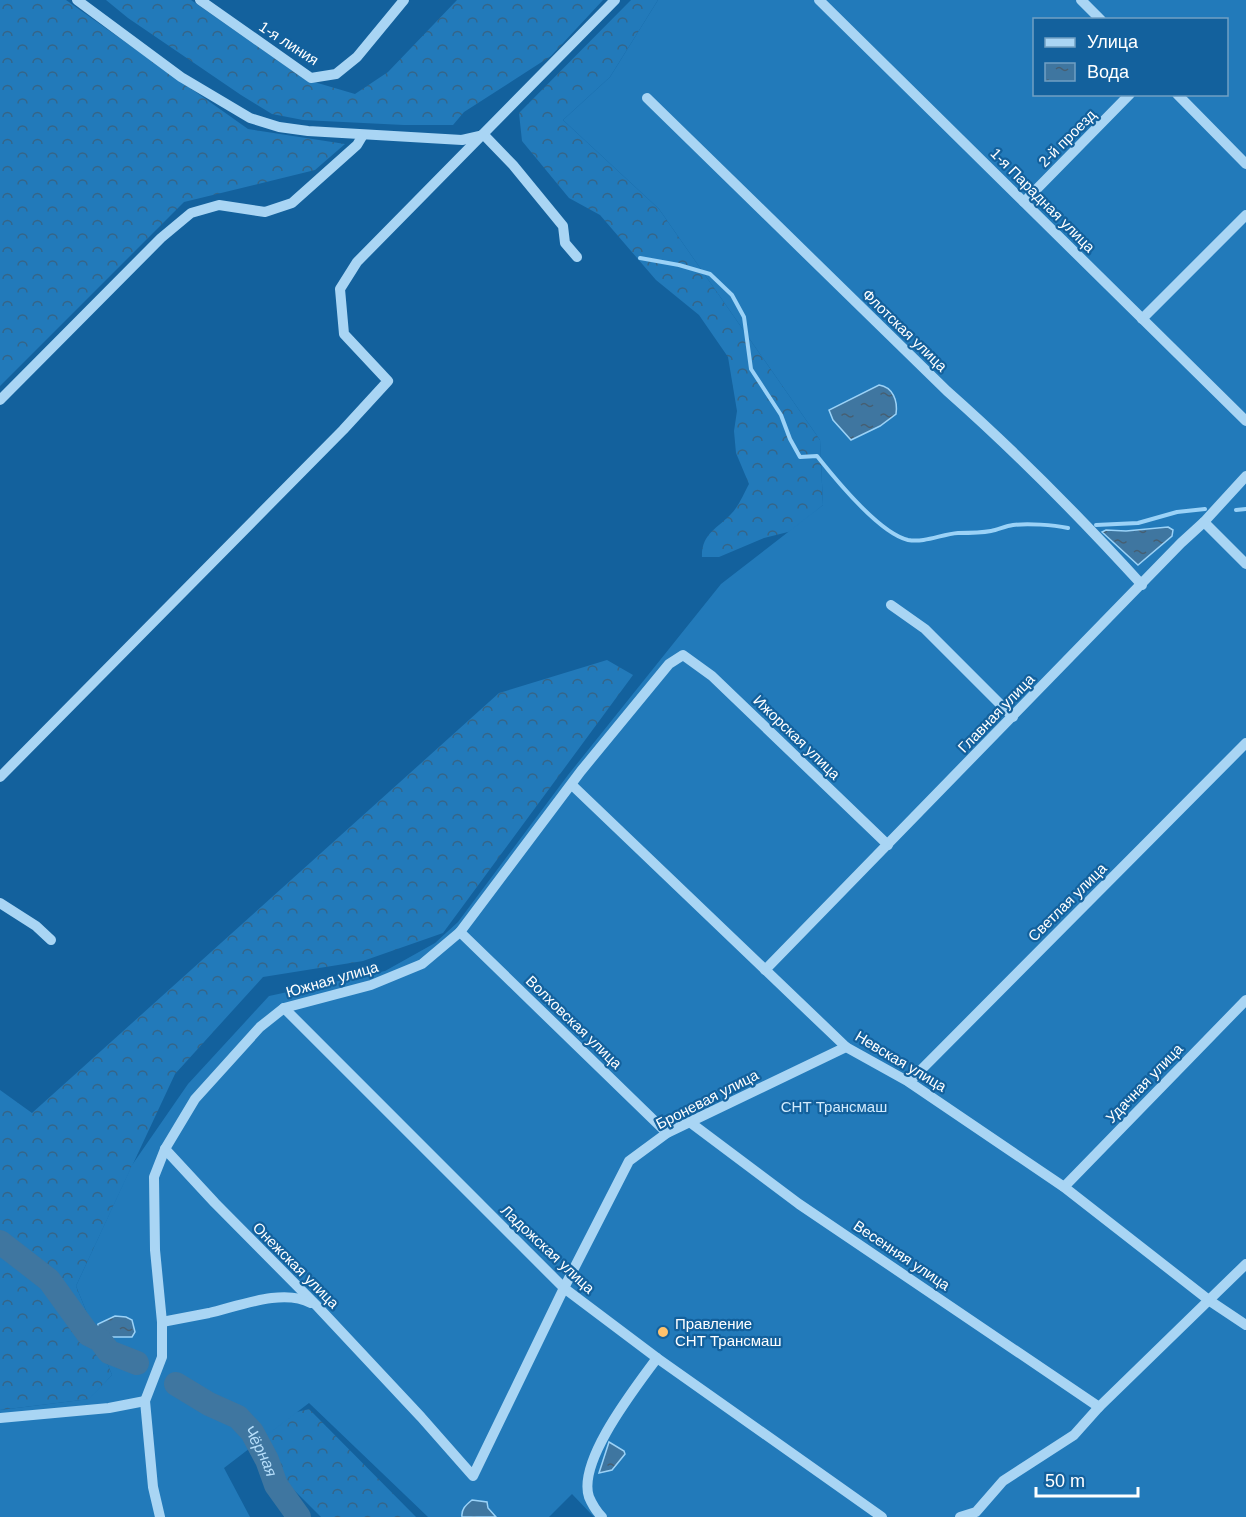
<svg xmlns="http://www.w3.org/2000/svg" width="1246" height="1517" font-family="Helvetica,sans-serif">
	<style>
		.forest { fill: url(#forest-crowns) }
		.garden { fill: #227aba; fill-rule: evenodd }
		.water { fill: url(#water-ripples); stroke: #9bd2f7; stroke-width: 1.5 }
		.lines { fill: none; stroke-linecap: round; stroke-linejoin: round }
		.stream { stroke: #9bd2f7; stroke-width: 4 }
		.river { stroke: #3f76a0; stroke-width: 24 }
		.minor { stroke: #a9d5f4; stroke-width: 10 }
		.poi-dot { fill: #ffc26c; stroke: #13619d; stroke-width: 2 }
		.labels { text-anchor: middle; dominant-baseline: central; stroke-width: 4.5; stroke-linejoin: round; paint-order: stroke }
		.street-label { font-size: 15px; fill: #fff; stroke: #13619d }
		.park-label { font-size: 15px; fill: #d2ebfd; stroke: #13619d }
		.poi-label { font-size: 15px; fill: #fff; stroke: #13619d; text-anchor: start }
		.water-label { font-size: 16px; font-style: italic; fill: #b6defa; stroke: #13619d }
	</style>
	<defs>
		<pattern id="forest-crowns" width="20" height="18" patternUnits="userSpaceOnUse" patternTransform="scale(1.5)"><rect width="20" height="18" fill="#227aba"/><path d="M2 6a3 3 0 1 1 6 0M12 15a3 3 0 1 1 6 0" fill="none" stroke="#356588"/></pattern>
		<pattern id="water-ripples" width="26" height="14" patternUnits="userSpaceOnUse" patternTransform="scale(1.5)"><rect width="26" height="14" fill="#3f76a0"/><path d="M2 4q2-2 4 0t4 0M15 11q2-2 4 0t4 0" fill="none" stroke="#465f72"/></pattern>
	</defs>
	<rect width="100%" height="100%" fill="#13619d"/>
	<g class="forest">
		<path d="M0,0H66L248,129L345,144L315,170L184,202L0,386Z"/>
		<path d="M106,0H191L304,79L355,94L388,72L457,0H603L551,56L464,112L453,125H404L303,120L272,114L241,95L128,18Z"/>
		<path d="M631,0H658L610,77L563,120L659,209L820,440L823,505L792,531L764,538L719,557H702C701,534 718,528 731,514C739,506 744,493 749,484L736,453L734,431L737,411L728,357L699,315L656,280L600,215L569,198L522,141L519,113Z"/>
		<path d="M607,660L633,675L443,933L363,961L263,977L175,1074L76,1286L112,1375L90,1399L0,1410V1090L32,1113L499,693Z"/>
		<path d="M309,1409L416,1517H321L293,1489L258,1464L236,1427Z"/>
	</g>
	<path class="garden" d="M658,0H1246V1517H594L572,1494L549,1517H428L309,1403L224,1468L250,1517H0V1410L89,1399L112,1375L76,1286L132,1165L188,1084L269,996L385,971L435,943L458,922L568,775L721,584L823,505L820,440L659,209L563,120L610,77ZM1034,20H1226V94H1034Z"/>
	<g class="water">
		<path d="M879,385C893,387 898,401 896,414L880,426L851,440L833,420L829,410Z"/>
		<path d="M1168,527L1173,530L1172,536L1138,565L1102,532L1106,530L1126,531Z"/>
		<path d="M115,1316L126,1317L132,1320L135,1332L132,1337H98L96,1333L98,1324Z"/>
		<path d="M609,1442L624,1451L625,1454L612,1470L599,1473Z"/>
		<path d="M278,1490L288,1493L309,1517H288L278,1494Z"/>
		<path d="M472,1500L487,1502L488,1508L496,1517H462C461,1509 466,1505 472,1500Z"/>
	</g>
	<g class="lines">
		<g class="stream">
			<path d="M640,258L679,265L710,274L732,295L744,317L751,369L781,415L790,439L800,457L817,456C836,480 879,533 908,540C925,543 942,534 958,533C969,533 980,533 991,531C998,530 1005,526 1013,525C1028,523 1053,525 1068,528"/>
			<path d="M1236,510L1246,509"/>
			<path d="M1096,525L1138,523L1177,512L1205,509"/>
		</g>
		<g class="river">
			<path d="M0,1242L49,1280L88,1334L100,1340L109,1352L137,1363"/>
			<path id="s1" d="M176,1384L209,1404L238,1417L252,1432L267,1460L276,1485L299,1517"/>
		</g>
		<g class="minor">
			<path d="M77,0L181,77L250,118L279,127L308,131L462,140L484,135"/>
			<path d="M200,0L311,78L336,74L357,57L404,0"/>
			<path d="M819,0L1246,421"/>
			<path d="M1081,0L1101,20"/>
			<path d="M1177,94L1246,164"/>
			<path d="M647,98L947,391C1016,452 1080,517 1142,585"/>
			<path d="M484,135L513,165L563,226L565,243L577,257"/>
			<path d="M1024,202L1130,94"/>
			<path d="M1142,319L1246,215"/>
			<path d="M0,400L161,238L191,213L219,205L265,212L292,203L357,145L363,135"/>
			<path d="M1204,522L1246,564"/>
			<path d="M891,605L925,629L1013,717"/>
			<path d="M0,777L343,430L388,381L344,334L340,289L357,262L615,0"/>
			<path d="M572,785L846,1047L909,1082L1064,1187L1210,1301L1246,1325"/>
			<path d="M0,903L36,926L51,940"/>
			<path d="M460,932L667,1133"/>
			<path d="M765,970L1181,543L1204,522L1246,476"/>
			<path d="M284,1008L564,1288L657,1358L882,1517"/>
			<path d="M909,1082L1246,743"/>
			<path d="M691,1123L799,1204L1099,1407"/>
			<path d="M165,1149L215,1203L318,1307L421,1417L473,1476L564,1288L629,1161L667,1133L846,1047"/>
			<path d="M1064,1187L1246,1000"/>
			<path d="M162,1322C178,1319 194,1316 209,1313C239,1306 283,1288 311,1303"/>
			<path d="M0,1418L109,1408L145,1401"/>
			<path d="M160,1517L153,1487L145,1401L162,1357V1322L155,1250L154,1177L165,1149L195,1099L260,1027L284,1008L371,985L422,964L460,932L581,771L669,664L683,655L712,676L888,845"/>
			<path d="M602,1517C597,1512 592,1504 589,1497C577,1461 636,1387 657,1358"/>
			<path d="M960,1517L976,1512L1003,1481L1074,1435L1099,1407L1246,1264"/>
		</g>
	</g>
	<circle class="poi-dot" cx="663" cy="1332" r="6"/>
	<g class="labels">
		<g class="street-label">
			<text transform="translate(289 43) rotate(33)">1-я линия</text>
			<text transform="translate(1067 138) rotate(-45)">2-й проезд</text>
			<text transform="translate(1043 200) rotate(45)">1-я Парадная улица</text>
			<text transform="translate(905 330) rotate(44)">Флотская улица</text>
			<text transform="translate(996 713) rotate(-46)">Главная улица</text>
			<text transform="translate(797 737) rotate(44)">Ижорская улица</text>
			<text transform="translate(1067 902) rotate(-45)">Светлая улица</text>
			<text transform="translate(332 979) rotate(-16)">Южная улица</text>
			<text transform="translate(574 1022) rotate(44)">Волховская улица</text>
			<text transform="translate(901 1061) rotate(31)">Невская улица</text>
			<text transform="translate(1144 1083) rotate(-46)">Удачная улица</text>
			<text transform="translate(707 1099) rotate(-27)">Броневая улица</text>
			<text transform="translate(548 1249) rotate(43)">Ладожская улица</text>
			<text transform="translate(902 1255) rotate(34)">Весенняя улица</text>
			<text transform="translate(296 1265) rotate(45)">Онежская улица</text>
		</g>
		<g class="park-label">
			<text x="834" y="1106">СНТ Трансмаш</text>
		</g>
		<g class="poi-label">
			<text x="675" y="1323">Правление<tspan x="675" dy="17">СНТ Трансмаш</tspan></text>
		</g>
		<g class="water-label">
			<text stroke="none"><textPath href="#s1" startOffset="112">Чёрная</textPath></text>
		</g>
	</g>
	<rect x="1033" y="18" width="195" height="78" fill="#13619d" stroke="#71a0c4" stroke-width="1.5"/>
	<rect x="1045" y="38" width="30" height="9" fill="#a9d5f4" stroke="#71a0c4" stroke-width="1.5"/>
	<text x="1087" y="48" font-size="18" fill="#ffffff">Улица</text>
	<rect x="1045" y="63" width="30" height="18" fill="url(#water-ripples)" stroke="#71a0c4" stroke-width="1.5"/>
	<text x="1087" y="78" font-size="18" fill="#ffffff">Вода</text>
	<path d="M1036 1487v9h102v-9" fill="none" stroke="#ffffff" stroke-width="3"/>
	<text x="1045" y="1487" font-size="18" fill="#ffffff" stroke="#13619d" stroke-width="4.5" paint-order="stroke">50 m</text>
</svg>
